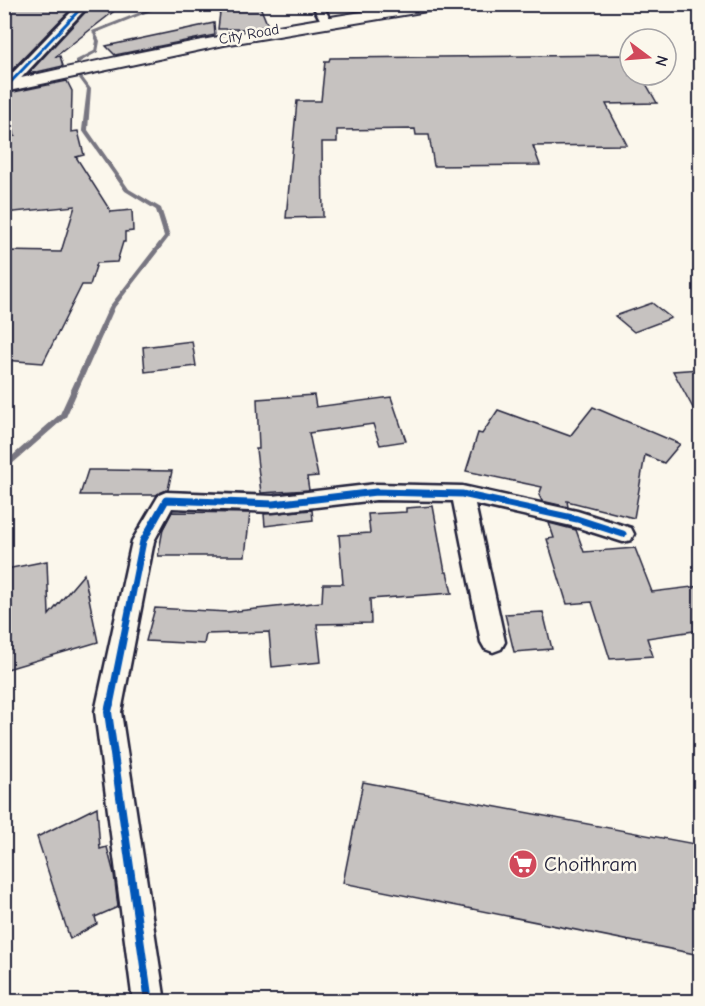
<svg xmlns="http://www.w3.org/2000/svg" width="705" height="1006" font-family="'Comic Neue',sans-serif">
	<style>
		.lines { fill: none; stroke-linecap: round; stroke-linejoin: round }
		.stream { fill: #787681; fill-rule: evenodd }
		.building { fill: #c6c2c0; stroke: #22223b; stroke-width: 1.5 }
		.minor-casing { stroke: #22223b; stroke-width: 5 }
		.secondary-casing { stroke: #22223b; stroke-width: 4 }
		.minor { fill: #fbf7ec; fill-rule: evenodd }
		.secondary { fill: #fbf7ec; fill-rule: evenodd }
		.cycleway-far2-casing { stroke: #fbf7ec; stroke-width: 5 }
		.cycleway-far1-casing { stroke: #fbf7ec; stroke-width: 10 }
		.cycleway-casing { stroke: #fbf7ec; stroke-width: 12 }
		.cycleway-far2 { stroke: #0057b8; stroke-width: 3 }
		.cycleway-far1 { stroke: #0057b8; stroke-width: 7 }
		.cycleway { stroke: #0057b8; stroke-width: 8 }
		.labels { text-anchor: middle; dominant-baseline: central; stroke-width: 5; stroke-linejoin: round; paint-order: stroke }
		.far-street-label { font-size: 15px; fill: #22223b; stroke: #fbf7ec }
		.near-poi-label { font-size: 21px; fill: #22223b; stroke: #fbf7ec; text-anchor: start }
	</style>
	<rect width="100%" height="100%" fill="#fbf7ec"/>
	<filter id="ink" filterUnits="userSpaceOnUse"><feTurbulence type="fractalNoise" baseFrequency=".0167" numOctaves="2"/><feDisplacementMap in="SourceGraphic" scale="12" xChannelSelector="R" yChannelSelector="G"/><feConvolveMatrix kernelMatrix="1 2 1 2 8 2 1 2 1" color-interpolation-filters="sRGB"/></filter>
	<g filter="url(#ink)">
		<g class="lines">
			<path class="stream" d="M161,4H168L96,33L100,41L98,52L80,62V74L91,89L88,130L129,189L161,208L170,236L115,307L66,417L4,471V463L60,414L109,307L164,236L156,210L125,191L82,130L87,89L76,74V60L94,51L96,41L92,31Z"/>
		</g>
		<g class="building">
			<path d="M221,4H259L268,26L249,29H218Z"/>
			<path d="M4,5H75L4,78Z"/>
			<path d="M92,5H122L55,57L60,56L63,66L28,74Z"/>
			<path d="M214,23L215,35L115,55L106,46Z"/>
			<path d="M630,55V75H641L657,103L606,104L627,145L533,146L540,165L434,166L429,135H416L415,129L337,130V142H322L323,217L286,218L297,101H321L325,61H329L330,58Z"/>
			<path d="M67,81L72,91L71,132L78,131L84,155L76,157L111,212L132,210L133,231L125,232V242H123L117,262L97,263L90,285H82L43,363L4,360V251L61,252L75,206L4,213V137L15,136L4,94Z"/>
			<path d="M652,303L671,318L634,332L615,316Z"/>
			<path d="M192,341L196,366L145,372L143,347Z"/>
			<path d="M700,369V421L673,371Z"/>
			<path d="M314,395L316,407L391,397L406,441L380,445L373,424L309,433L318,476L307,477L309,490L261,493L256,449H259L257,399Z"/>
			<path d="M593,407L680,444L664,463L645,455L634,518L567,501L568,507L542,501L539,495L542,487L466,471L478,433L482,434L498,410L570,436Z"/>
			<path d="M88,470H108L172,471L168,490L156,495H80Z"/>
			<path d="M433,506L445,572H447L452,593L370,599L371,623L317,624L321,662L272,667L269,632L206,634L204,644L146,641L155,608L228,612L322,602L323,584H343L339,535L370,533L368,514L406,512V508Z"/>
			<path d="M312,510L313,520L265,526L264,514Z"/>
			<path d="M172,512L250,513L245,556H158L163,529Z"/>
			<path d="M549,523L576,530L584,552L635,548L652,592L700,586V630L647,638L653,656L610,659L592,602L567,604L547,539L554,538Z"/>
			<path d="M47,561L49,615L84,574L98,642L4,670L6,569Z"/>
			<path d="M543,612L552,649L514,652L505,614Z"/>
			<path d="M363,782L700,845V955L343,883Z"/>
			<path d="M97,807L100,849L107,847L114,874L118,907L95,917L97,924L70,939L37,837Z"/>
		</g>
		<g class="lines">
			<g class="minor-casing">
				<g id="minor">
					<path d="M79,4H90L11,89H4V82Z"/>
					<path d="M312,4H322L331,21L330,23H322Z"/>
					<path d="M376,484L462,486L577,511L631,528L634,534L631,540L623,542L576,527L475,504L505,642L501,649L493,652L485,649L481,642L453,501L376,500L273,512L172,508L154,541L121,712L165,1002H133L95,712L132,541L159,495L166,492L273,496Z"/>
				</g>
			</g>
			<g class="secondary-casing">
				<path id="secondary" d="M412,4H452L445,8L224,45L4,92V82C139,50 275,25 412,4Z"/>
			</g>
			<use href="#minor" class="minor"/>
			<use href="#secondary" class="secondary"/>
			<g class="cycleway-far2-casing">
				<path id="cycleway-far2" d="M7,86L85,4"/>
			</g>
			<g class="cycleway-far1-casing">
				<path id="cycleway-far1" d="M110,705L143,541L166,500L273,504L376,492L462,494L577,519L623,534"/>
			</g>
			<g class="cycleway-casing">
				<path id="cycleway" d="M110,703L108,712L149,1002"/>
			</g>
			<use href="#cycleway-far2" class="cycleway-far2"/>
			<use href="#cycleway-far1" class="cycleway-far1"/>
			<use href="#cycleway" class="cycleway"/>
		</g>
	</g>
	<defs>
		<g id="supermarket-disc" transform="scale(1.5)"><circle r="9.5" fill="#d1495b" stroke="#fbf7ec"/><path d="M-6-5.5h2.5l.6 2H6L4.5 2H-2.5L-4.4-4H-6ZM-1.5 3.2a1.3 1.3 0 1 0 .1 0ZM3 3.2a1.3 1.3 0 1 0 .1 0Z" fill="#fff"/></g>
	</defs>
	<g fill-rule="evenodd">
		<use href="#supermarket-disc" x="523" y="864"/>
	</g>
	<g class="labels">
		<g class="far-street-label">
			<text transform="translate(249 34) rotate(-10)">City Road</text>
		</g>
		<g class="near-poi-label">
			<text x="544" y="864">Choithram</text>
		</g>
	</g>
	<rect width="705" height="1006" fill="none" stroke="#fbf7ec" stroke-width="24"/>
	<rect x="12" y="12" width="681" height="982" fill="none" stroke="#22223b" stroke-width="2" filter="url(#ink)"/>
	<g transform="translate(648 57) rotate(106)"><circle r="28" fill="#fbf7ec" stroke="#a4a2a5" stroke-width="1.5"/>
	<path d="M0-4.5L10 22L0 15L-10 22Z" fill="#d1495b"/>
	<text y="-9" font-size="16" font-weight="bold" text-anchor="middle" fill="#22223b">N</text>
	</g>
</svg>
